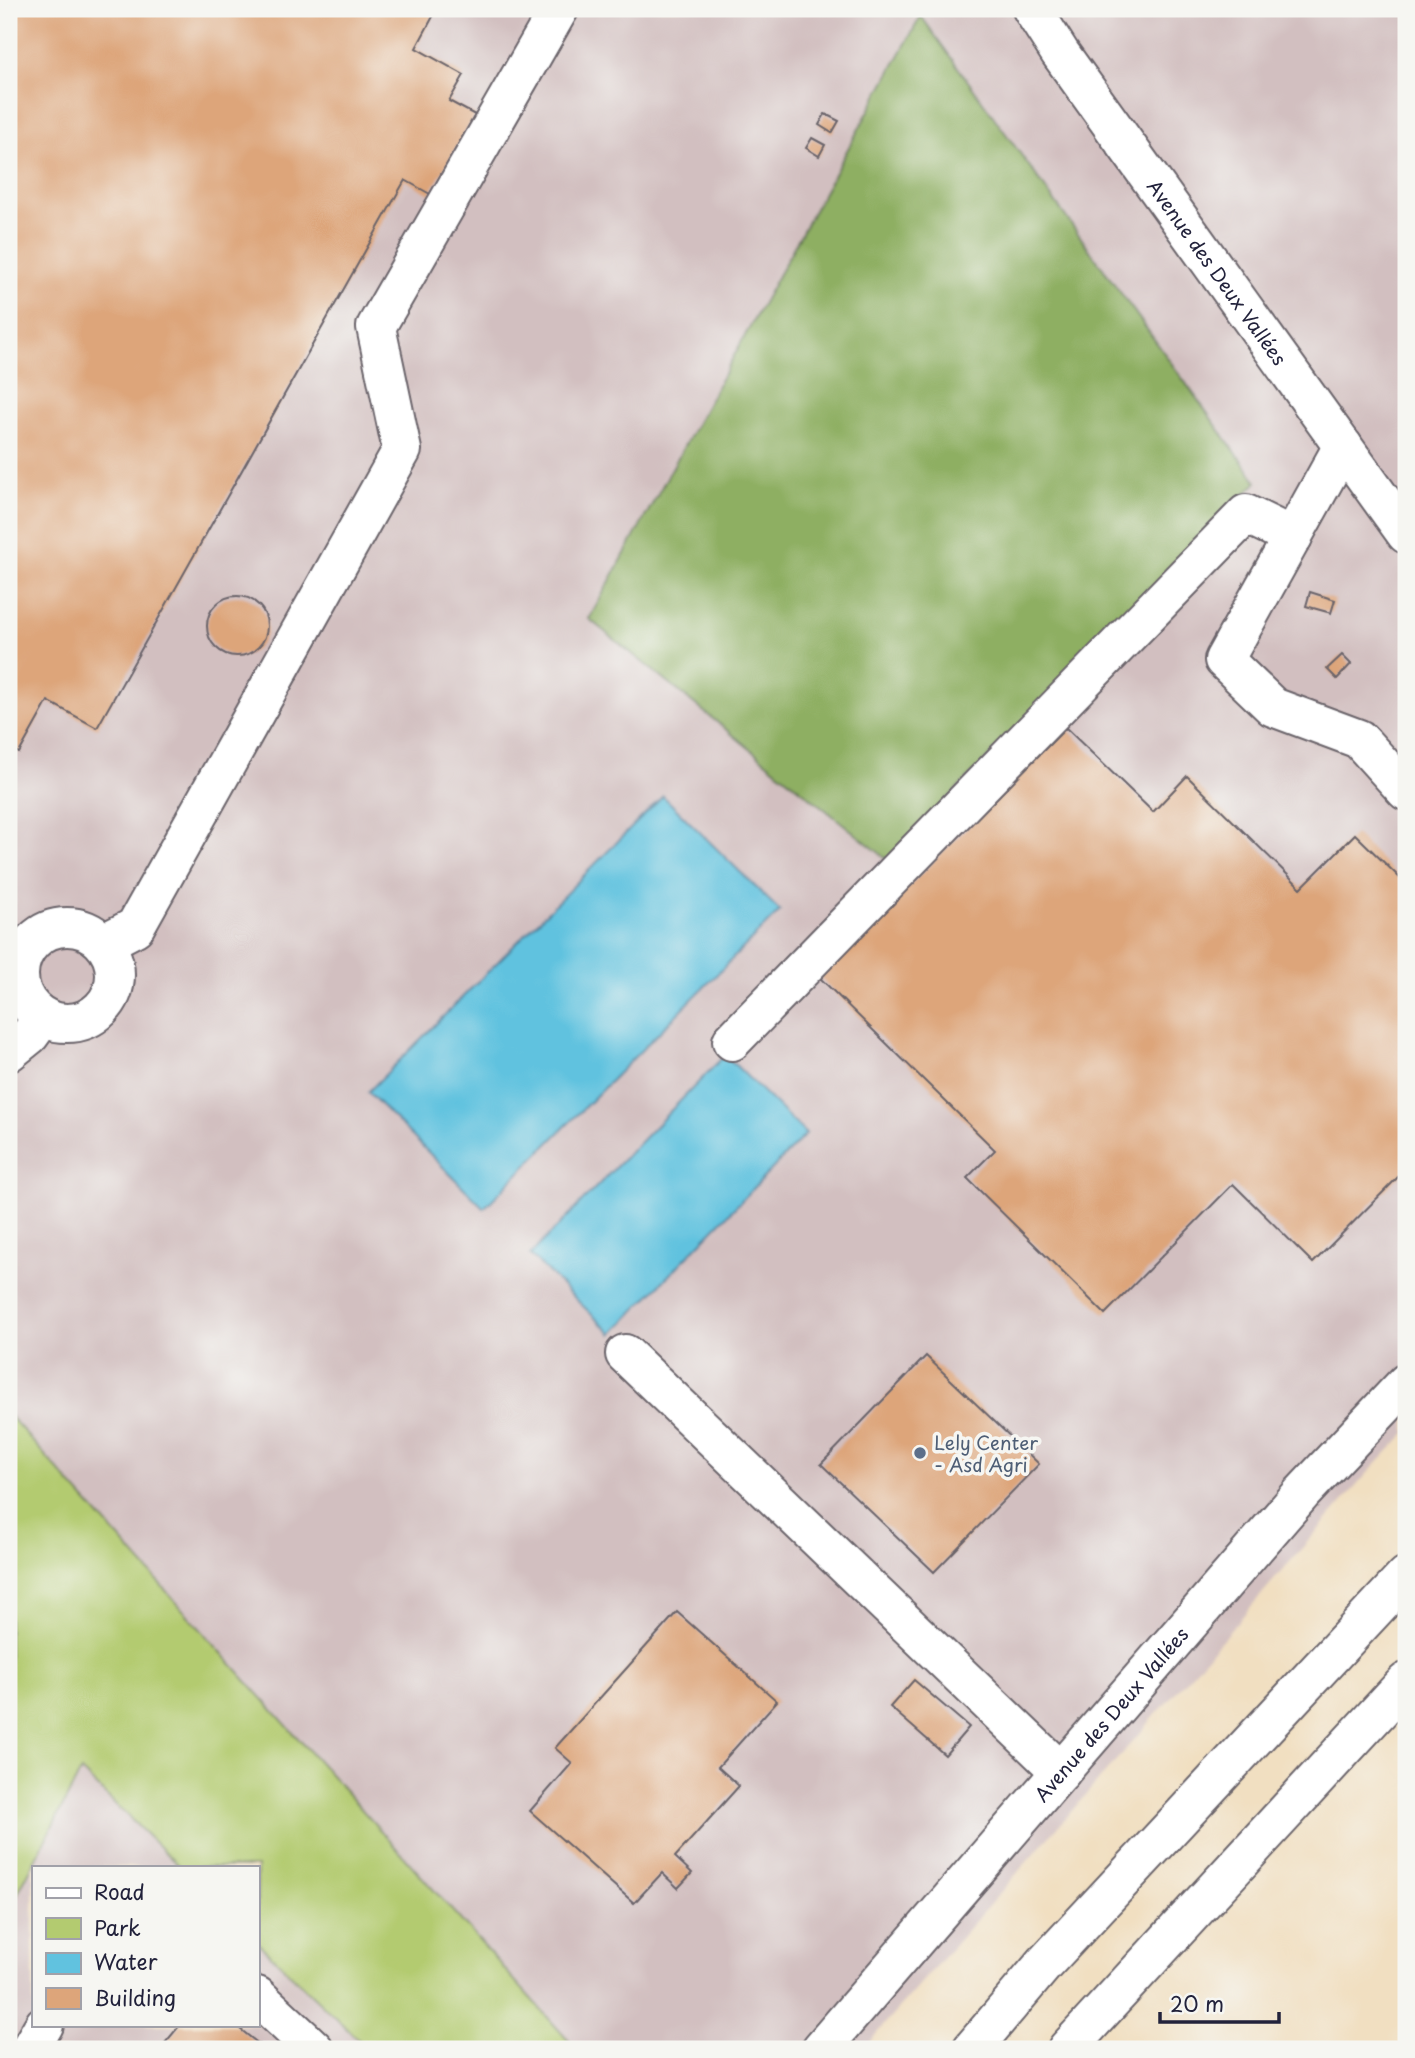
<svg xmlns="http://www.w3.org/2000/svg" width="1415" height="2058" font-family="'Playpen Sans',sans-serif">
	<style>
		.industrial { fill: #d2bfc0; fill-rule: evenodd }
		.green { fill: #b3cb70; stroke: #6a7656; stroke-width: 2 }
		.forest { fill: #8eaf62; stroke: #58684e; stroke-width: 2 }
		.water { fill: #61c2df; stroke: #42728d; stroke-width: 2 }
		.building { fill: #dda57a }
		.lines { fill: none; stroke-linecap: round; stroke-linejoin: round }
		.minor-casing { stroke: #6a646a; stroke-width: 42 }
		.highway-casing { stroke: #6a646a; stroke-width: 42 }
		.minor { stroke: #fff; stroke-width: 38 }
		.highway { stroke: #fff; stroke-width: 38 }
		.service-dot { fill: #5c6f8a; stroke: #f6f6f2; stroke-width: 2.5 }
		.labels { text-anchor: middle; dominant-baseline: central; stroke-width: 7; stroke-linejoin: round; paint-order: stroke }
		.street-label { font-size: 19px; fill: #22223b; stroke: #f6f6f2 }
		.service-label { font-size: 19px; fill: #4e5e75; stroke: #f6f6f2; text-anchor: start }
	</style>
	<rect width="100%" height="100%" fill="#f6f6f2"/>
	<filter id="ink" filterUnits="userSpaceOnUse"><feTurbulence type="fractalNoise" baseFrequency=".0143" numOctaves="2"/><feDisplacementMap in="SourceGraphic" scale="14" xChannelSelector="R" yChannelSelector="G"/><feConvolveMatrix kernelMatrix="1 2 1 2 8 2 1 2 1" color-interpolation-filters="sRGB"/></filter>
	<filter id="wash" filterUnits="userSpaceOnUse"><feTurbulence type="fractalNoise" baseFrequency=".00686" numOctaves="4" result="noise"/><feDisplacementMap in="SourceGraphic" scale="28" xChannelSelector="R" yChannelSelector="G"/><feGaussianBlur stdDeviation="1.57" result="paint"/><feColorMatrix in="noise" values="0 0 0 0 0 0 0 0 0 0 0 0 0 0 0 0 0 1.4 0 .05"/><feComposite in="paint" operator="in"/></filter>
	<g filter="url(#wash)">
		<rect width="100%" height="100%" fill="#f1dfc1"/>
		<path class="industrial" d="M9,9H1406V1433L1367,1474L863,2049H9ZM33,1867H257V2025H33Z"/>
		<path class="green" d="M9,1415L576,2049H368L257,1942V1867H180L81,1771L9,1910Z"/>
		<path class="forest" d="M921,16L1257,482L888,860L589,619Z"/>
		<g class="water">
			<path d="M663,796L780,911L484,1208L368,1092Z"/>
			<path d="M725,1055L806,1134L612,1334L530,1255Z"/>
		</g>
		<g id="blocks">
			<g class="building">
				<path d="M9,9H437L416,48L464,75L449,101L475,115L430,194L405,180L97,728L48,701L19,753L9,747Z"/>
				<path d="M825,114L839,121L832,133L819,125Z"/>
				<path d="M812,138L825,145L819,156L806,148Z"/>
				<path d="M1310,592L1335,600L1331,613L1306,606Z"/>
				<circle cx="237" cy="626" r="30"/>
				<path d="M1342,655L1351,664L1337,679L1327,669Z"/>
				<path d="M1066,728L1153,812L1187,776L1301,888L1355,834L1406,884V1169L1313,1263L1233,1184L1105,1314L967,1178L995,1150L819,977Z"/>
				<path d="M926,1356L1039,1464L934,1572L821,1464Z"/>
				<path d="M677,1612L777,1701L718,1767L739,1786L675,1857L692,1873L678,1888L662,1873L634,1903L530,1811L572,1763L555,1748Z"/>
				<path d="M914,1680L969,1727L945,1755L890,1707Z"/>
				<path d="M180,2025H235L265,2049H160Z"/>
			</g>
		</g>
	</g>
	<g filter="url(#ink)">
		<use href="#blocks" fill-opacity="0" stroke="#6a646a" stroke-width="2"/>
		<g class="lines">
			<g class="minor-casing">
				<g id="minor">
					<path id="s1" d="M1032,9L1060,53L1406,534"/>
					<path d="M1343,446L1224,660L1273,707L1359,739L1406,791"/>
					<circle cx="67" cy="975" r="48"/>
					<path d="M104,943L135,927L402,450L376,327L559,9"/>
					<path d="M732,1041L1246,514L1293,537"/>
					<path d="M9,1052L30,1035L43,1017"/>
					<path d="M625,1354L1061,1772"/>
					<path d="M257,1996L314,2049"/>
					<path d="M30,2049L44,2025"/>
					<path id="s2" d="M821,2049L1302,1493L1406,1383"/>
				</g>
			</g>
			<g class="highway-casing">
				<g id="highway">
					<path d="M972,2049L1045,1963L1406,1576"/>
					<path d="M1067,2049L1406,1682"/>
				</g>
			</g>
			<use href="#minor" class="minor"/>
			<use href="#highway" class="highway"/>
		</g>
	</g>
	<circle class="service-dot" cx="920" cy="1453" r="7"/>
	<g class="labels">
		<g class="street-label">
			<text stroke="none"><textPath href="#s1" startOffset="322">Avenue des Deux Vallées</textPath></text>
			<text stroke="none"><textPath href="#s2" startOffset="443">Avenue des Deux Vallées</textPath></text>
		</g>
		<g class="service-label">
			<text x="934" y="1442">Lely Center<tspan x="934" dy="22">- Asd Agri</tspan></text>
		</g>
	</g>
	<rect width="1415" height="2058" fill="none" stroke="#f6f6f2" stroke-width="35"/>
	<rect x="32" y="1866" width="228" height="161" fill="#f6f6f2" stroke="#a1a1a9" stroke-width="2"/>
	<rect x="46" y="1888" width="35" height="10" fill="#ffffff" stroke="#a1a1a9" stroke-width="2"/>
	<text x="94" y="1900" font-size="21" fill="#22223b">Road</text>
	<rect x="46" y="1918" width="35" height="21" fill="#b3cb70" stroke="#a1a1a9" stroke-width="2"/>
	<text x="94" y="1936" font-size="21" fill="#22223b">Park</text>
	<rect x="46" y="1953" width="35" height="21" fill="#61c2df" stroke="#a1a1a9" stroke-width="2"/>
	<text x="94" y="1970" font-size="21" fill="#22223b">Water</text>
	<rect x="46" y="1988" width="35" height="21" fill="#dda57a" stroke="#a1a1a9" stroke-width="2"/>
	<text x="94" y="2006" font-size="21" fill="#22223b">Building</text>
	<path d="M1160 2012v10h119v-10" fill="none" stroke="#22223b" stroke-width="3.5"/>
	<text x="1170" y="2012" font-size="21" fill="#22223b" stroke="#f6f6f2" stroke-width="5" paint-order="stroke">20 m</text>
</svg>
